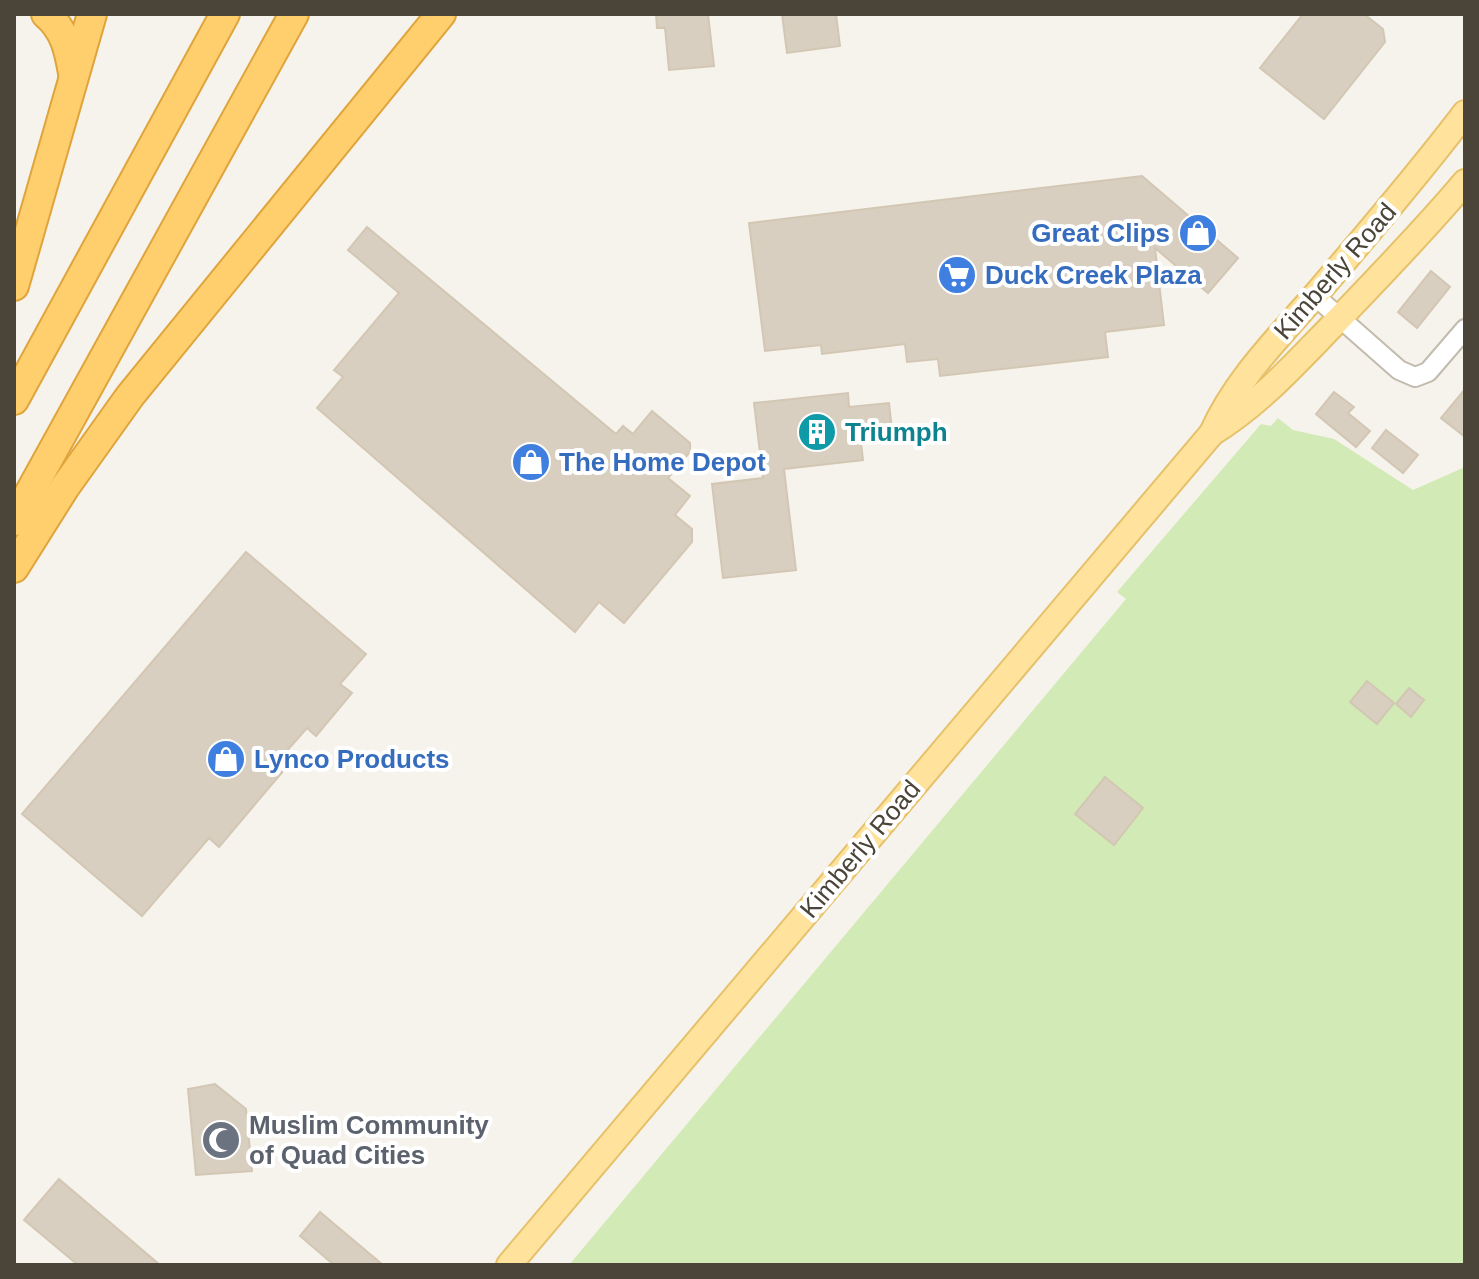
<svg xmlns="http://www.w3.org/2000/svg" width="1479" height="1279" font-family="Helvetica,sans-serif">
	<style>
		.green { fill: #d2eab5 }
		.building { fill: #d8cfc1; stroke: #d3c7b4; stroke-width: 2 }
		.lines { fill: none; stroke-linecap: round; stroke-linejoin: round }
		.minor-casing { stroke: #c2bbae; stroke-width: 22 }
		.major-casing { stroke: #e6c16a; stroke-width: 28 }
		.highway-casing { stroke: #e0a43c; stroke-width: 32 }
		.minor { stroke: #fff; stroke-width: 18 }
		.major { stroke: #ffe39c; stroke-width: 24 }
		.highway { stroke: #ffcf6e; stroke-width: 28 }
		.labels { text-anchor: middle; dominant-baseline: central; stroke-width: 8; stroke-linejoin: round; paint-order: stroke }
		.shop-label { font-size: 26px; font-weight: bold; fill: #366cbe; stroke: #fff; text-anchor: start }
		.street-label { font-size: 26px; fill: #4b4439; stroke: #fff }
		.culture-label { font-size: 26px; font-weight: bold; fill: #0d838f; stroke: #fff; text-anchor: start }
		.worship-label { font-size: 26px; font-weight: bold; fill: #5b616d; stroke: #fff; text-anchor: start }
	</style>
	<rect width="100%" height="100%" fill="#f6f3ec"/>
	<path class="green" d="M1278,418L1293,430L1334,439L1413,490L1465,467V1265H569L1126,599L1117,592L1261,424L1271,426Z"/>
	<g class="building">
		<path d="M656,14H708L714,66L669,70L665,28H657Z"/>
		<path d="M782,14H836L840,46L787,53Z"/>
		<path d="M1303,14H1364L1383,29L1385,42L1324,119L1260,68Z"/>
		<path d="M1142,176L1238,258L1208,293L1155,248L1164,325L1105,332L1108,357L940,376L938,359L907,362L905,344L822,354L821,345L765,351L749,223Z"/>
		<path d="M367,227L616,434L623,426L633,434L652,411L690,443V452L668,478L690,496L675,515L692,529V542L624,623L599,602L575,632L317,408L343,377L334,370L399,293L348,250Z"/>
		<path d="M1431,271L1450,287L1417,328L1398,312Z"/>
		<path d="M1465,389V437L1441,418Z"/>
		<path d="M1334,392L1354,407L1348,413L1370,431L1356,447L1316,414Z"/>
		<path d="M848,393L849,407L889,403L892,430L860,434L863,460L784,469L796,570L723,578L712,484L763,478L754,403Z"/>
		<path d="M1386,430L1418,455L1403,473L1372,448Z"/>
		<path d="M246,552L366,654L340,684L352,693L316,736L307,728L276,763L284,770L219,847L209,838L142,916L22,814Z"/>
		<path d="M1367,681L1394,703L1377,724L1350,702Z"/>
		<path d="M1409,688L1424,700L1411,717L1396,704Z"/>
		<path d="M1105,777L1143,808L1114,845L1075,814Z"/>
		<path d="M215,1084L246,1109L252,1171L196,1175L188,1089Z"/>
		<path d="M59,1179L160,1265H78L24,1220Z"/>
		<path d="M320,1212L383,1265H334L300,1236Z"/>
	</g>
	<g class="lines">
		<g class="minor-casing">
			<path id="minor" d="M1315,296L1399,370L1415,377L1428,372L1465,329"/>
		</g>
		<g class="major-casing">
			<g id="major">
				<path d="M1212,433C1258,405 1294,365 1331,327C1377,279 1422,233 1465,182"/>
				<path d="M509,1265L1212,433C1236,379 1279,337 1318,292C1368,233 1418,175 1465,113"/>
			</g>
		</g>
		<g class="highway-casing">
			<g id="highway">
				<path d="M46,14C65,30 69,50 73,73"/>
				<path d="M14,286L92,14"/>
				<path d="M14,400L225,14"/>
				<path d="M14,521L294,14"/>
				<path d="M14,568L65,487L130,396L441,14"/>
			</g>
		</g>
		<use href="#minor" class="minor"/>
		<use href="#major" class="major"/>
		<use href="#highway" class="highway"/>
	</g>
	<defs>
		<g id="shop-disc" transform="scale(2)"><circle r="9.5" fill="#3f7fe0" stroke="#fff"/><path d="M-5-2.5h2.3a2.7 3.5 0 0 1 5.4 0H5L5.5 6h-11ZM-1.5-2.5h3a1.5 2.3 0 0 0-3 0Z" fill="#fff"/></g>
		<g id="supermarket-disc" transform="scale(2)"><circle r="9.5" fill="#3f7fe0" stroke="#fff"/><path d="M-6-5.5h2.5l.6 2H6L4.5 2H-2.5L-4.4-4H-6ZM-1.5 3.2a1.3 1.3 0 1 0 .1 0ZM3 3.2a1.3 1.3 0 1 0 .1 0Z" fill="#fff"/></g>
		<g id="building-disc" transform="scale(2)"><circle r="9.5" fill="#0f9aa8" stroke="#fff"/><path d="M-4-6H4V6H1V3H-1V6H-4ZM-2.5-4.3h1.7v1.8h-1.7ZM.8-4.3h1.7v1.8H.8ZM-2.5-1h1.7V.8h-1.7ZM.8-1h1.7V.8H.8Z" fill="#fff"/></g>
		<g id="mosque-disc" transform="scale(2)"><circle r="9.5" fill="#6b7280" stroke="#fff"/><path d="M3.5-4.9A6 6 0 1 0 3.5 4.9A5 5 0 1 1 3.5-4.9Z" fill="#fff"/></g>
	</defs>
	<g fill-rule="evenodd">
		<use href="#shop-disc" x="1198" y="233"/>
		<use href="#supermarket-disc" x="957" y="275"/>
		<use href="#building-disc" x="817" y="432"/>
		<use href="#shop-disc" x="531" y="462"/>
		<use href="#shop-disc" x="226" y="759"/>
		<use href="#mosque-disc" x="221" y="1140"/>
	</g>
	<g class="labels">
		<g class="shop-label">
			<text x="1170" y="233" text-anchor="end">Great Clips</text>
			<text x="985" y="275">Duck Creek Plaza</text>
			<text x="559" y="462">The Home Depot</text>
			<text x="254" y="759">Lynco Products</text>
		</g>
		<g class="street-label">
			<text transform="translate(1335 271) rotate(-49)">Kimberly Road</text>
			<text transform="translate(860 849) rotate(-50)">Kimberly Road</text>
		</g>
		<g class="culture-label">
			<text x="845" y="432">Triumph</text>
		</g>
		<g class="worship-label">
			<text x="249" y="1125">Muslim Community<tspan x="249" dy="30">of Quad Cities</tspan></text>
		</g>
	</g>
	<rect width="1479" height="1279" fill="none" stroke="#4b4439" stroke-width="32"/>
</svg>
